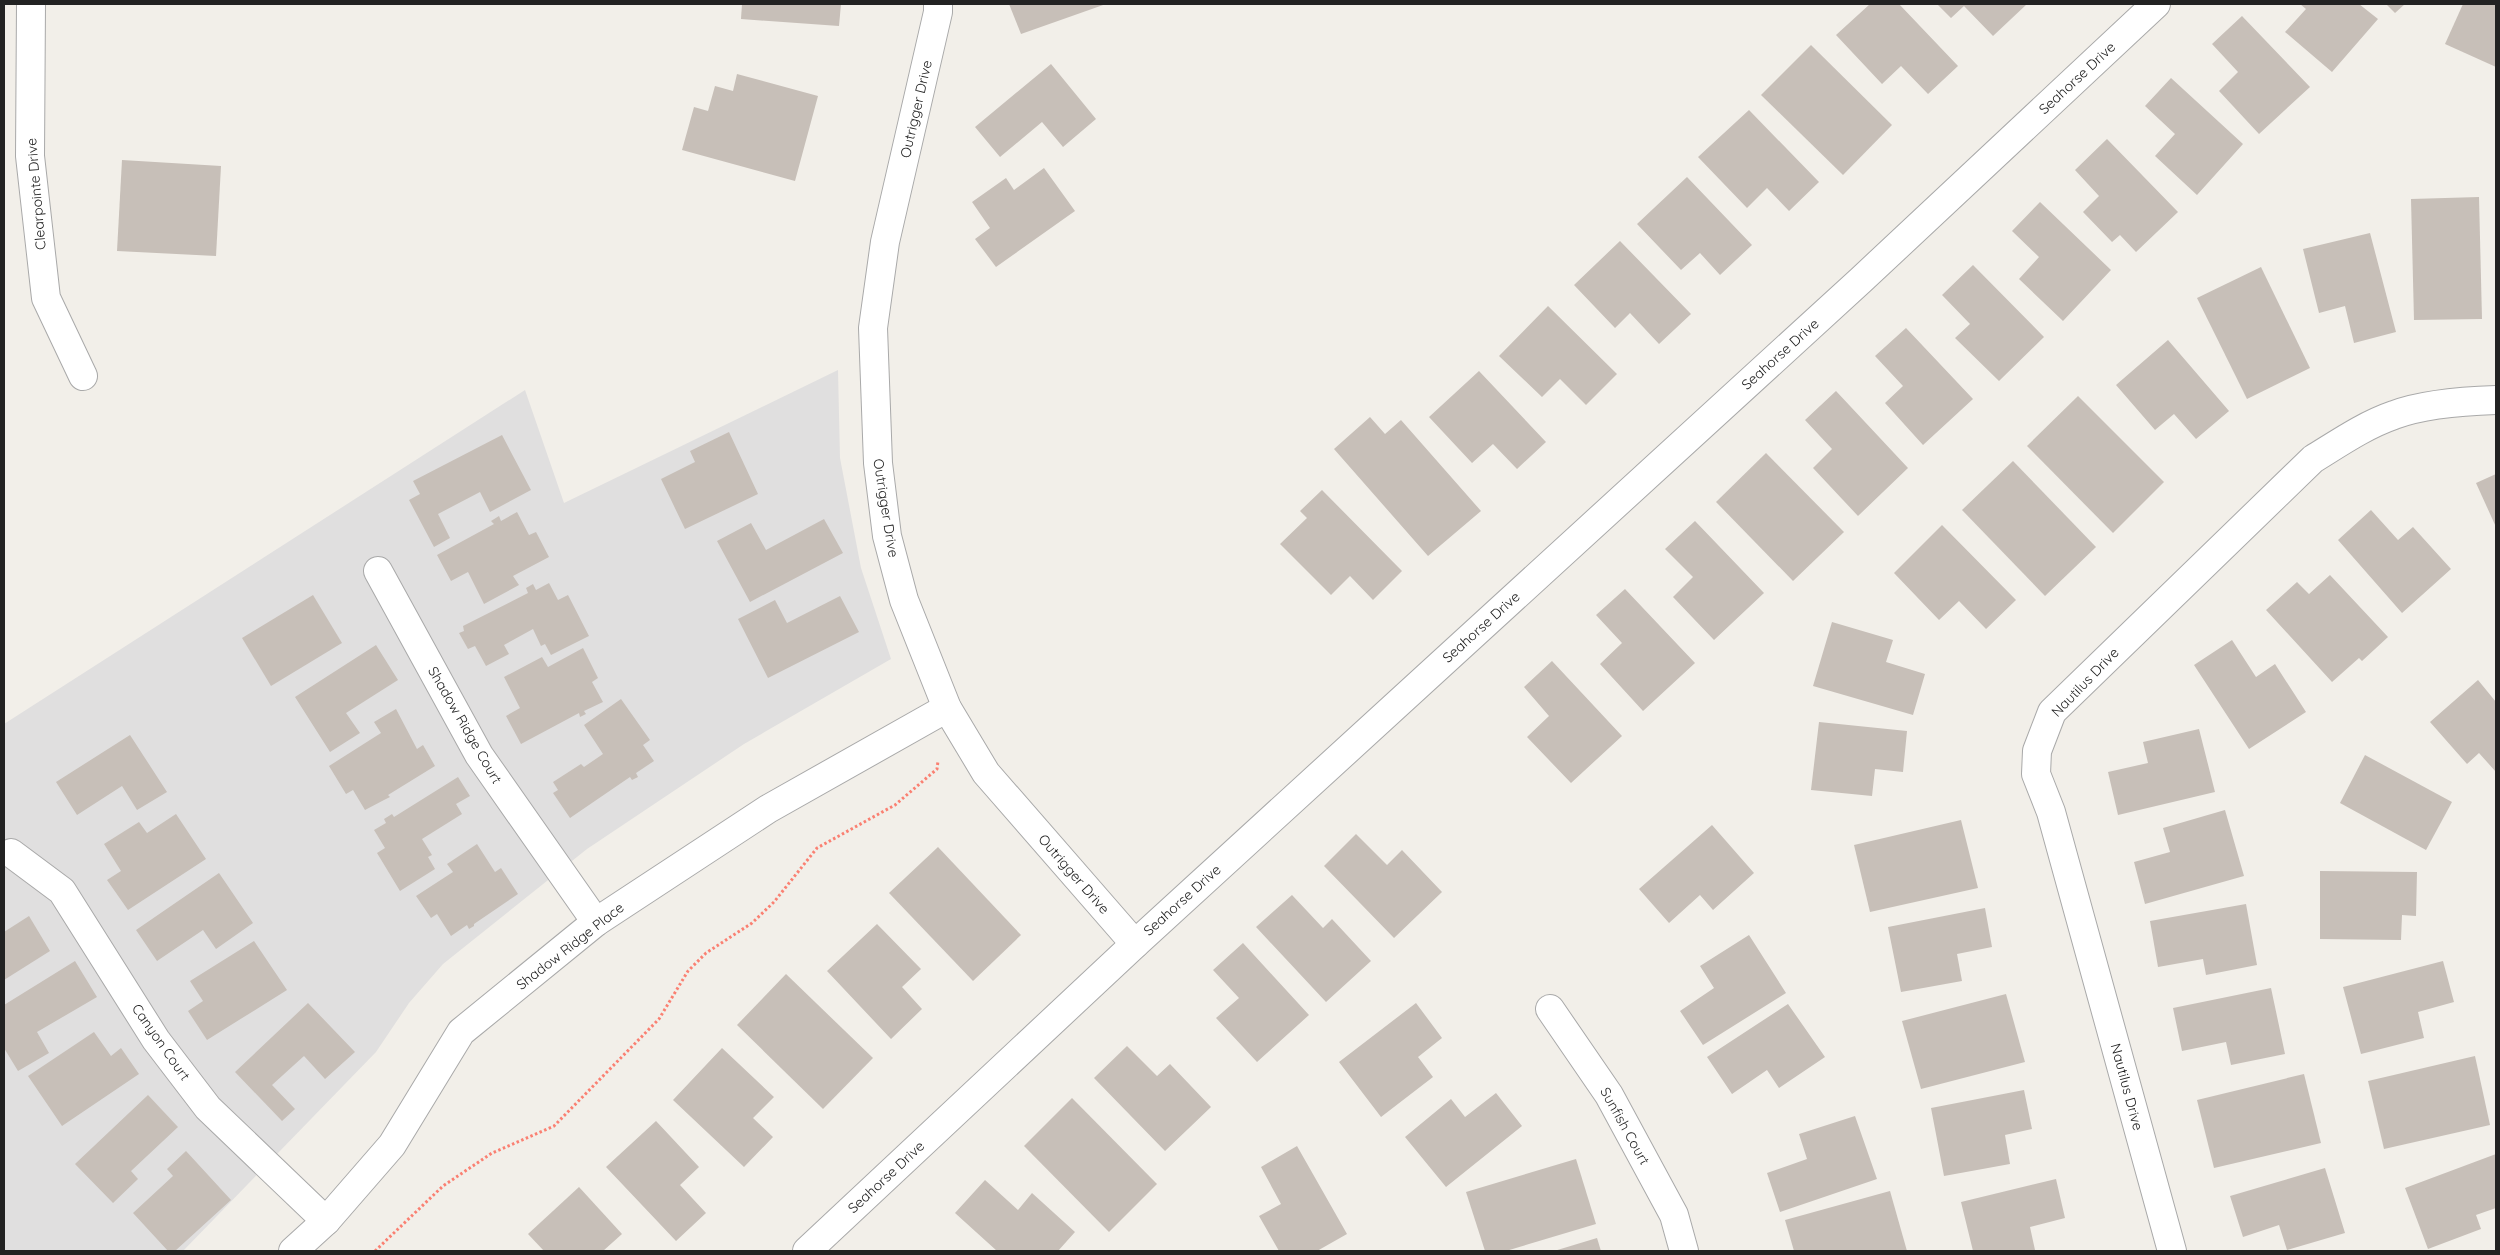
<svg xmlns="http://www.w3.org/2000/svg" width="2500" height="1255" font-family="Quicksand,sans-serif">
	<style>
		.residential { fill: #e0dfdf }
		.building { fill: #c7bfb8 }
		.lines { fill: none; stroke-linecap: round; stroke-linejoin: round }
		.street-casing { stroke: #a9a9a9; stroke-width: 30 }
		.path { stroke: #fa8072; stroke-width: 3; stroke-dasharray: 2.5 2.5; stroke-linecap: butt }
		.street { stroke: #fff; stroke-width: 28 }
		.labels { text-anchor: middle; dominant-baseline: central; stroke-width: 4; stroke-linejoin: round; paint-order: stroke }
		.street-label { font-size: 14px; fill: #222; stroke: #fff }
	</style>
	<rect width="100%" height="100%" fill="#f2efe9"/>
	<path class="residential" d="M838,370L840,458L861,568L891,659L744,744L587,849L443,964L409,1003L376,1052L183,1251H4V724L525,390L564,503Z"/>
	<g class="building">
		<path d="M742,4H841L839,26L741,19Z"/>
		<path d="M1009,4H1106L1021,34Z"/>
		<path d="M1870,4H1899L1958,66L1928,94L1901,66L1882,84L1836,35Z"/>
		<path d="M1937,4H2027L1993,36L1964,6L1951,18Z"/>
		<path d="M2300,4H2359L2378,19L2332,72L2285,32L2306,9Z"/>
		<path d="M2386,4H2405L2395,13Z"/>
		<path d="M2463,4H2496V67L2445,44Z"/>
		<path d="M2242,16L2310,87L2259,134L2219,91L2238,72L2212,44Z"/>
		<path d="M1811,45L1892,125L1843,175L1761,95Z"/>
		<path d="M1051,64L1096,119L1063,147L1042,122L1000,157L975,127Z"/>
		<path d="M737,74L818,96L795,181L682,150L694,107L708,111L715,86L733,91Z"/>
		<path d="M2171,78L2243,144L2197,195L2155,156L2175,134L2145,106Z"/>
		<path d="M1749,110L1819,182L1789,211L1767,188L1747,208L1698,157Z"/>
		<path d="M2107,139L2178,212L2136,252L2120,235L2112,242L2083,212L2099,196L2075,170Z"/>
		<path d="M122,160L221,166L216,256L117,251Z"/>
		<path d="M1044,168L1075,211L996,267L975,239L990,228L972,202L1006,178L1014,190Z"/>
		<path d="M1687,177L1752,245L1720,275L1700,253L1681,270L1637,224Z"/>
		<path d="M2479,197L2482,319L2414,320L2411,199Z"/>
		<path d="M2040,202L2111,270L2063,321L2019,279L2039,257L2012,231Z"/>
		<path d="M2370,233L2396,332L2354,343L2345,306L2319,313L2303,249Z"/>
		<path d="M1620,241L1691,314L1659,344L1630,313L1615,328L1574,285Z"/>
		<path d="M1973,265L2044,337L1999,381L1955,338L1970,324L1942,295Z"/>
		<path d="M2261,267L2310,368L2247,399L2197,298Z"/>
		<path d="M1548,306L1617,374L1586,405L1560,379L1542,397L1499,356Z"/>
		<path d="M1906,328L1973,399L1923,445L1885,403L1903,386L1875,356Z"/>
		<path d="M2168,340L2229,411L2196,439L2174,414L2155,430L2116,385Z"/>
		<path d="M1479,371L1546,442L1517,469L1493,444L1472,463L1429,417Z"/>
		<path d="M1836,391L1908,468L1858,516L1813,468L1832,449L1805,420Z"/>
		<path d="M2078,396L2164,482L2113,533L2027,446Z"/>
		<path d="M1370,417L1385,434L1401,420L1481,511L1428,556L1334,449Z"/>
		<path d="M729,432L758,494L685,529L661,479L695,462L690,451Z"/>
		<path d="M502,435L531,490L490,512L480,492L438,514L450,538L434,547L409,500L420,494L413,481Z"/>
		<path d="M1766,453L1844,532L1793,581L1716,502Z"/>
		<path d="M2013,461L2096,547L2045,596L1962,510Z"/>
		<path d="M2496,474V527L2476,483Z"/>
		<path d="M1322,490L1402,571L1373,600L1350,576L1331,595L1280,544L1307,518L1300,511Z"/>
		<path d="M2371,510L2398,540L2413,527L2451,569L2402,613L2338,540Z"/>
		<path d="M517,512L529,535L536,532L549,557L513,576L519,585L484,604L468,572L451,581L437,555L494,524L491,521L499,516L501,521Z"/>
		<path d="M824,519L843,553L750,602L717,541L751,523L766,550Z"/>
		<path d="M1695,521L1764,593L1714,640L1673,597L1693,577L1665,549Z"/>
		<path d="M1942,525L2016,600L1986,629L1959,601L1939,620L1894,573Z"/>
		<path d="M2330,575L2388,637L2362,661L2359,658L2332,682L2266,610L2297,582L2309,594Z"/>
		<path d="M549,583L558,600L568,595L589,636L551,655L545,644L541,646L533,629L504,645L509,654L486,666L475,646L468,649L459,633L464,631L463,626L528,593L526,588L533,584L536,590Z"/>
		<path d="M1625,589L1695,663L1643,711L1600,664L1622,643L1596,615Z"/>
		<path d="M313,595L342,643L271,686L242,638Z"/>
		<path d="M840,596L859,632L768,678L738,619L775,600L787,623Z"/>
		<path d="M1832,622L1893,640L1886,662L1925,674L1913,715L1813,686Z"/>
		<path d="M2232,640L2256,677L2275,664L2306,712L2249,749L2194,665Z"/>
		<path d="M376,645L398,680L346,713L360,733L330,752L295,697Z"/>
		<path d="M583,648L598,678L592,682L603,702L584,711L586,714L580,717L579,713L521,744L506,716L520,708L504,677L542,657L548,667Z"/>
		<path d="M1552,661L1622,736L1571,783L1527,737L1549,716L1524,687Z"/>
		<path d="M2478,680L2496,702V772L2479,753L2467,764L2430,722Z"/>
		<path d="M621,699L650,740L643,745L654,761L636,773L638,777L632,780L630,777L570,818L553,793L558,790L553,782L581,764L584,767L603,754L584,725Z"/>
		<path d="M396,709L417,749L423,745L435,766L388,795L390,797L384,800L365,810L353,790L346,794L329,766L381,733L374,722Z"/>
		<path d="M1819,722L1907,731L1903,772L1875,769L1872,796L1811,790Z"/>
		<path d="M2199,729L2215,792L2118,815L2108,772L2148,763L2143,742Z"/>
		<path d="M130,735L167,792L137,810L122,786L77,815L56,782Z"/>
		<path d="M2365,755L2452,802L2426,850L2340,803Z"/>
		<path d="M458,777L470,796L456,804L462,814L422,839L432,855L428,857L435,869L400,891L377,853L385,848L374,830L386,823L384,819L392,814L394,817Z"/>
		<path d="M2225,810L2244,876L2145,904L2134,862L2170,852L2163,828Z"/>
		<path d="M176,814L206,859L128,910L107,880L121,871L104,844L139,822L147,833Z"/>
		<path d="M1961,820L1978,888L1870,912L1854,845Z"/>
		<path d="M1712,825L1754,873L1713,910L1700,895L1669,923L1639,889Z"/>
		<path d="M1356,834L1387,865L1402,850L1442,892L1394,938L1324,866Z"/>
		<path d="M477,844L495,872L501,868L518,894L474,924V926L469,929L467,925L451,936L437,914L431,918L416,896L453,872L447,864Z"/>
		<path d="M938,847L1021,935L973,981L889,893Z"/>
		<path d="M2320,871L2417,872L2416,916L2402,915L2401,940L2320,939Z"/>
		<path d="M219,873L253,923L216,949L203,930L157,961L136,930Z"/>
		<path d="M1292,895L1323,928L1332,919L1371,961L1326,1002L1256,927Z"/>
		<path d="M2246,904L2257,965L2206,975L2203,959L2158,967L2150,921Z"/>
		<path d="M1985,908L1992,947L1957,954L1962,981L1901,992L1888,927Z"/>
		<path d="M29,916L50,951L4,980V932Z"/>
		<path d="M877,924L921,969L902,987L922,1009L891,1039L827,971Z"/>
		<path d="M1749,935L1786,993L1703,1045L1680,1011L1714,988L1700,966Z"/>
		<path d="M254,941L287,990L207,1040L188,1011L203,1001L190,981Z"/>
		<path d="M1243,943L1309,1015L1257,1062L1216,1018L1239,998L1213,970Z"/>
		<path d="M75,961L97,997L37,1032L49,1053L18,1071L4,1048V1005Z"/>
		<path d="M2443,961L2454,1002L2418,1012L2424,1038L2361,1054L2343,987Z"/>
		<path d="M786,974L873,1058L823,1109L737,1025Z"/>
		<path d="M2271,988L2285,1054L2231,1065L2226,1042L2182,1051L2173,1008Z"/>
		<path d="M2006,994L2025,1062L1921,1089L1902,1021Z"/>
		<path d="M308,1003L355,1052L325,1079L304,1056L272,1085L295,1109L282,1121L235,1072Z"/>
		<path d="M1416,1003L1442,1038L1418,1057L1433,1077L1381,1117L1339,1062Z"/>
		<path d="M1788,1004L1825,1057L1779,1088L1767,1070L1732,1094L1707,1057Z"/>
		<path d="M94,1032L111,1056L121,1048L139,1074L62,1126L28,1076Z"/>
		<path d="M1127,1046L1157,1076L1170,1064L1211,1107L1165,1151L1094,1078Z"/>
		<path d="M722,1048L774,1097L753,1118L773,1137L744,1167L673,1100Z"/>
		<path d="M2475,1056L2490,1125L2384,1149L2368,1081Z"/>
		<path d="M2304,1074L2321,1143L2214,1168L2197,1100Z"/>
		<path d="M2024,1090L2032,1129L2005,1135L2010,1164L1944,1176L1931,1108Z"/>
		<path d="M1496,1093L1522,1126L1446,1187L1405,1137L1451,1099L1465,1117Z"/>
		<path d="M148,1095L178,1127L131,1171L138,1179L113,1203L75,1164Z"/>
		<path d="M1072,1098L1157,1184L1109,1232L1024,1146Z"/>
		<path d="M1855,1116L1877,1179L1780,1212L1767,1173L1807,1159L1799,1134Z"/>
		<path d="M656,1121L699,1167L680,1185L706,1213L676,1241L606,1167Z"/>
		<path d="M1297,1146L1347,1234L1317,1251H1279L1259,1216L1281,1204L1261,1167Z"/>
		<path d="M186,1151L231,1200L175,1251H168L133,1213L173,1176L167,1169Z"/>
		<path d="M2496,1154V1208L2476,1215L2481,1229L2428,1249L2405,1188Z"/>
		<path d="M1576,1159L1596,1224L1506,1251H1485L1466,1192Z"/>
		<path d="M2325,1168L2345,1233L2287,1250L2279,1225L2243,1237L2230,1196Z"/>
		<path d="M2056,1179L2065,1218L2030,1227L2035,1250L1973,1251L1961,1202Z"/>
		<path d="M985,1180L1018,1210L1032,1193L1075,1232L1058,1251H997L955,1213Z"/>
		<path d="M579,1187L622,1234L603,1251H544L528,1234Z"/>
		<path d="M1890,1191L1907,1251H1794L1785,1220Z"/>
		<path d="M1597,1238L1601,1251H1554Z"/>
	</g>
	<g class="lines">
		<g class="street-casing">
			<g id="street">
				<path d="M31,4L30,156L46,298L83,376"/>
				<path d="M938,4V12L885,242L873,328L878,463L887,536L904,600L947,708L986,773L1135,944"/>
				<path d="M378,571L479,755L596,922"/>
				<path d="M11,853L62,891L156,1040L208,1108L326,1221"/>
				<path d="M1550,1009L1609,1095L1674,1215L1684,1251"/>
				<path d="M293,1251L326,1221L392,1145L461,1032L596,922L768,809L947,708"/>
				<path d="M807,1251L1135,944L1861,280L2156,4"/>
				<path d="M2172,1251L2051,812L2036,774L2037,751L2052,712L2313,459C2339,443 2365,425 2394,415C2423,404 2465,401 2496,400"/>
			</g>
		</g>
		<path class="path" d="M375,1251L443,1186L492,1153L554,1126L659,1019L688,971L706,953L752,923L774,902L817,848L895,805L937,769L938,761"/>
		<use href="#street" class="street"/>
	</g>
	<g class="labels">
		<g class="street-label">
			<text transform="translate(2077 78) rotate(-43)">Seahorse Drive</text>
			<text transform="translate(916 109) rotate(-77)">Outrigger Drive</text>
			<text transform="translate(36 194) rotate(-95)">Clearpointe Drive</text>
			<text transform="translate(1780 354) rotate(-42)">Seahorse Drive</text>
			<text transform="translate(886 508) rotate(81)">Outrigger Drive</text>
			<text transform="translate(1481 627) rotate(-42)">Seahorse Drive</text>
			<text transform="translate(2085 682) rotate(-46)">Nautilus Drive</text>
			<text transform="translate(465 725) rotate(60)">Shadow Ridge Court</text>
			<text transform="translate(1074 874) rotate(49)">Outrigger Drive</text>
			<text transform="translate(1182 900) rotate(-42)">Seahorse Drive</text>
			<text transform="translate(570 946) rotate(-38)">Shadow Ridge Place</text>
			<text transform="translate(161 1042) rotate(55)">Canyon Court</text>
			<text transform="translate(2127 1087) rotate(75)">Nautilus Drive</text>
			<text transform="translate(1625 1126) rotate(61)">Sunfish Court</text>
			<text transform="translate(886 1177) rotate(-43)">Seahorse Drive</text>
		</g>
	</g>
	<rect width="2500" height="1255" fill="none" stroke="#222222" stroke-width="10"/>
</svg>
